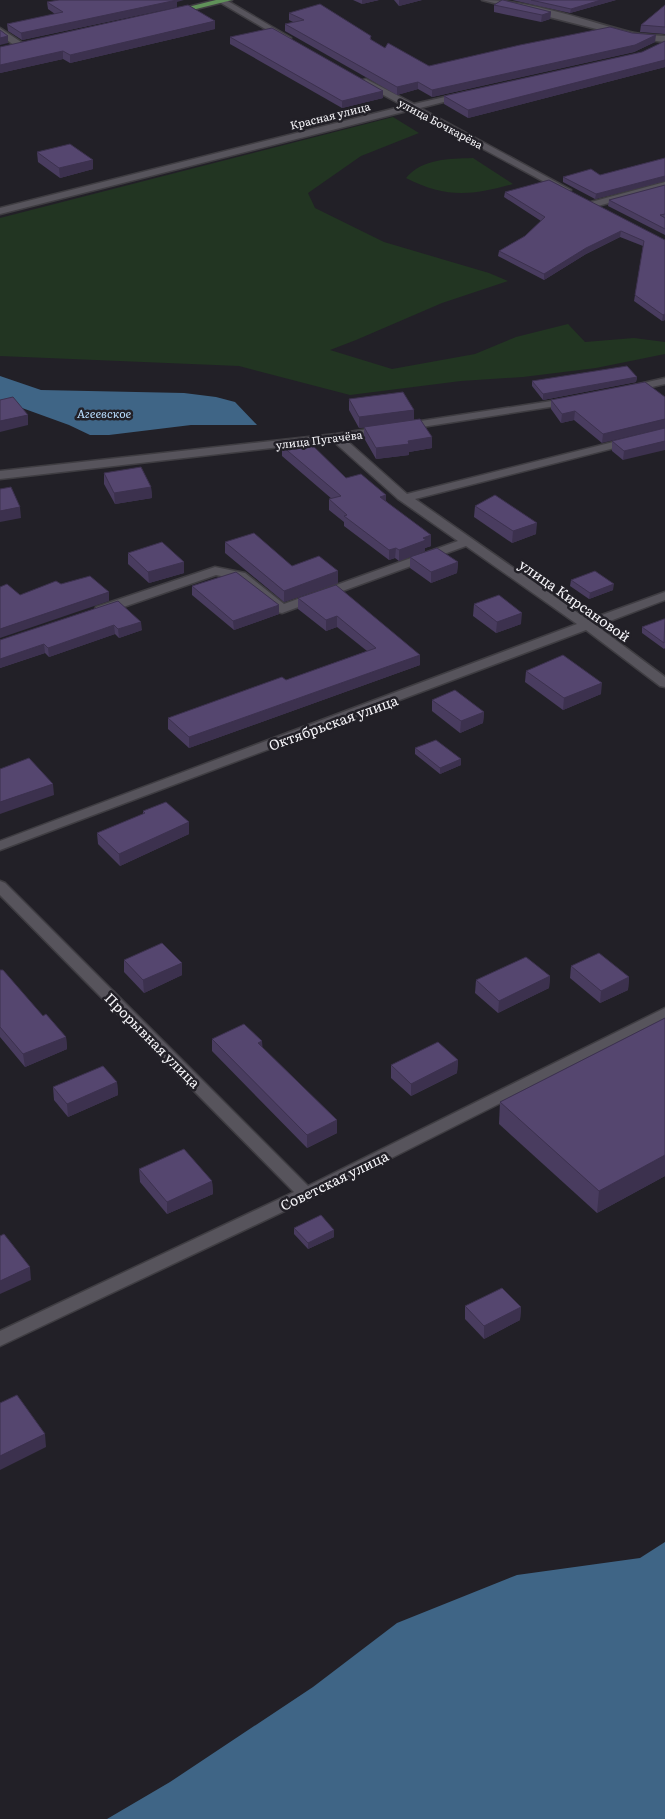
<svg xmlns="http://www.w3.org/2000/svg" width="665" height="1819" font-family="Literata,serif">
	<style>
		.green { fill: #223522 }
		.water { fill: #3f6586 }
		.lines { fill: none; stroke-linecap: round; stroke-linejoin: round }
		.minor-casing { stroke: #3f3d42; stroke-width: 3 }
		.major-casing { stroke: #3f3d42; stroke-width: 3 }
		.minor { fill: #57545c; fill-rule: evenodd }
		.major { fill: #609259; fill-rule: evenodd }
		.wall { fill: #493c5f }
		.shaded-wall { fill: #3c314e }
		.building { fill: #55466f; stroke: #3c314e }
		.labels { text-anchor: middle; dominant-baseline: central; stroke-width: 5; stroke-linejoin: round; paint-order: stroke }
		.far-street-label { font-size: 11px; fill: #f5f4f8; stroke: #222027 }
		.far-water-label { font-size: 12px; font-style: italic; fill: #b7dbfc; stroke: #222027 }
		.street-label { font-size: 14px; fill: #f5f4f8; stroke: #222027 }
	</style>
	<rect width="100%" height="100%" fill="#222027"/>
	<g class="green">
		<path d="M393,117L419,133L361,156L308,193L315,208L384,242L489,273L508,281L442,303L356,340L330,350L392,369L475,354L516,337L568,324L585,342L634,338L665,342V354L596,368L523,377L461,381L350,395L239,366L0,356V218Z"/>
		<path d="M473,158L513,184C471,196 445,198 406,178C423,158 449,159 473,158Z"/>
	</g>
	<g class="water">
		<path d="M0,376L41,390L184,393L216,397L235,402L257,425H191L109,435H90L69,425L0,400Z"/>
		<path d="M665,1542V1819H107L170,1782L313,1687L397,1623L517,1575L640,1558Z"/>
	</g>
	<g class="lines">
		<g class="minor-casing">
			<g id="minor">
				<path d="M216,0H226L291,38L284,40Z"/>
				<path d="M482,0C532,0 582,20 630,32C641,35 654,35 665,36V42L632,38Z"/>
				<path d="M0,28L24,44V48H18L0,35Z"/>
				<path d="M366,79L414,104L467,92V96L420,108L571,190L566,193L563,192L411,110L0,214V208L404,106L363,84V80Z"/>
				<path d="M665,182V188L594,207L589,204L591,202Z"/>
				<path d="M665,378V384L630,392L624,389L626,387Z"/>
				<path d="M571,398L575,399L577,401L575,403L345,439L407,494L665,429V435L415,499L588,620L665,592V600L597,626L665,677V687L660,686L586,630L0,850V841L577,624L466,546L282,613L277,612L237,579L216,575L106,613H96L95,610L96,607L215,567L245,573L284,604L458,541L398,499L333,441L0,479V471L336,434Z"/>
				<path d="M0,881L5,883L308,1186L665,1008V1020L312,1198L0,1346V1331L294,1192L0,895Z"/>
			</g>
		</g>
		<g class="major-casing">
			<path id="major" d="M216,0H232L172,15L168,12Z"/>
		</g>
		<use href="#minor" class="minor"/>
		<use href="#major" class="major"/>
	</g>
	<g class="wall">
		<path d="M353,0H379L362,4Z"/>
		<path d="M394,0H422L399,6Z"/>
		<path d="M512,0H616L570,13Z"/>
		<path d="M47,2H177V7L22,40L8,31L7,24L55,14L48,9Z"/>
		<path d="M494,5L551,12L550,19L541,22L494,12Z"/>
		<path d="M665,5V34L640,32L641,25Z"/>
		<path d="M289,13L371,36V40L385,48L429,66L655,42L634,52L432,97L418,89L397,95L285,31V24L293,22L289,20Z"/>
		<path d="M215,29L70,63L63,59L0,73V47Z"/>
		<path d="M230,37L383,98L342,108L230,44Z"/>
		<path d="M642,52L665,67L468,118L444,104V96Z"/>
		<path d="M37,152L93,169L60,178L38,162Z"/>
		<path d="M665,158V181L595,199L563,182V177L600,175Z"/>
		<path d="M665,185V235L608,206L609,200Z"/>
		<path d="M505,192L665,240V320L662,321L634,301L643,246L620,237L586,254L544,280L498,256L499,251L525,236L541,221L504,197Z"/>
		<path d="M637,377L636,382L543,400L532,386V381Z"/>
		<path d="M645,382L602,443L574,420L561,423L551,409V400Z"/>
		<path d="M349,399L414,420L432,448L409,452V455L376,459L364,438V427L373,426L359,428L349,410Z"/>
		<path d="M665,428L623,460L612,451V441Z"/>
		<path d="M282,446L346,478L386,495V501L431,546L425,548V551L399,561L395,558L389,560L344,526V522L329,510V499H332L282,456Z"/>
		<path d="M104,473L151,487L152,498L115,504L104,484Z"/>
		<path d="M475,506L536,534L512,543L474,517Z"/>
		<path d="M225,542L292,566L338,571V583L284,602L225,553Z"/>
		<path d="M128,553L184,562V573L149,583L128,564Z"/>
		<path d="M410,557L458,562L457,573L431,583L410,568Z"/>
		<path d="M571,580L613,590L589,599L570,586Z"/>
		<path d="M192,586L279,614L234,630L192,595Z"/>
		<path d="M298,598L420,655V665L189,748L168,729V718L286,680L367,651L337,627L326,631L298,609Z"/>
		<path d="M118,601L142,630L119,638L115,634L49,657L45,653L0,668V640Z"/>
		<path d="M474,604L521,624L496,633L473,616Z"/>
		<path d="M665,619V648L664,649L642,633V627Z"/>
		<path d="M526,671L601,694L563,710L525,682Z"/>
		<path d="M432,700L484,712L483,723L460,733L432,711Z"/>
		<path d="M415,748L461,759V765L440,774L415,754Z"/>
		<path d="M143,811L189,834L120,866L98,844L97,833L143,814Z"/>
		<path d="M124,960L182,975L144,993L124,972Z"/>
		<path d="M571,966L629,977L628,990L600,1003L570,978Z"/>
		<path d="M0,970L43,1016L66,1037L67,1049L25,1067L0,1037Z"/>
		<path d="M550,976L549,988L498,1013L475,993L476,980Z"/>
		<path d="M665,1018V1176L597,1213L499,1124L500,1102Z"/>
		<path d="M212,1039L262,1041V1048L337,1133L307,1148L212,1051Z"/>
		<path d="M458,1060L457,1073L411,1096L391,1078V1065Z"/>
		<path d="M117,1082L118,1095L68,1117L54,1100L53,1087Z"/>
		<path d="M139,1169L212,1181L213,1194L167,1214L140,1182Z"/>
		<path d="M294,1228L334,1237L308,1249L294,1234Z"/>
		<path d="M465,1306L521,1307L520,1320L484,1339L465,1319Z"/>
	</g>
	<g class="shaded-wall">
		<path d="M170,0H184L177,2V7L22,40L21,33Z"/>
		<path d="M362,0H379L362,4Z"/>
		<path d="M399,0H422L399,6Z"/>
		<path d="M601,0H616L570,13L571,9Z"/>
		<path d="M551,12L550,19L541,22L542,15Z"/>
		<path d="M215,21V29L70,63V55Z"/>
		<path d="M656,35L655,42L634,52L432,97V90Z"/>
		<path d="M8,36V43L0,45V38Z"/>
		<path d="M63,51V59L0,73V65Z"/>
		<path d="M665,60V67L468,118V110Z"/>
		<path d="M418,82V89L397,95V87Z"/>
		<path d="M383,91V98L342,108V101Z"/>
		<path d="M93,160V169L60,178L59,168Z"/>
		<path d="M665,176V181L595,199L596,194Z"/>
		<path d="M621,231L620,237L586,254L544,280V274L586,248Z"/>
		<path d="M665,314V320L662,321L663,315Z"/>
		<path d="M637,377L636,382L543,400V394Z"/>
		<path d="M414,410V420L359,428V417Z"/>
		<path d="M575,411L574,420L561,423L562,414Z"/>
		<path d="M28,415V425L0,432V421Z"/>
		<path d="M665,419V428L602,443L603,434Z"/>
		<path d="M432,437V448L409,452V455L376,459V448L408,441Z"/>
		<path d="M665,441V450L623,460L624,451Z"/>
		<path d="M151,487L152,498L115,504L114,493Z"/>
		<path d="M386,495V505L380,497Z"/>
		<path d="M20,507L21,518L0,522V511Z"/>
		<path d="M537,523L536,534L512,543L513,531Z"/>
		<path d="M431,535V546L425,548V551L399,561V550L423,538Z"/>
		<path d="M396,548L395,558L389,560V550Z"/>
		<path d="M184,562V573L149,583L148,572Z"/>
		<path d="M458,562L457,573L431,583V572Z"/>
		<path d="M338,571V583L284,602V591Z"/>
		<path d="M614,584L613,590L589,599L590,593Z"/>
		<path d="M109,592V601L0,638V629Z"/>
		<path d="M279,605V614L234,630L233,621Z"/>
		<path d="M522,613L521,624L496,633L497,622Z"/>
		<path d="M337,616V627L326,631V620Z"/>
		<path d="M141,622L142,630L119,638L118,629Z"/>
		<path d="M114,625L115,634L49,657L48,648Z"/>
		<path d="M44,644L45,653L0,668V659Z"/>
		<path d="M420,655V665L189,748V737Z"/>
		<path d="M602,683L601,694L563,710L564,698Z"/>
		<path d="M484,712L483,723L460,733L461,721Z"/>
		<path d="M461,759V765L440,774V768Z"/>
		<path d="M53,784L54,795L0,814V802Z"/>
		<path d="M189,822V834L120,866L119,854Z"/>
		<path d="M182,963V975L144,993L143,980Z"/>
		<path d="M550,976L549,988L498,1013L499,1001Z"/>
		<path d="M629,977L628,990L600,1003L601,991Z"/>
		<path d="M66,1037L67,1049L25,1067L23,1054Z"/>
		<path d="M262,1041L263,1053L258,1043Z"/>
		<path d="M458,1060L457,1073L411,1096V1084Z"/>
		<path d="M117,1082L118,1095L68,1117L67,1104Z"/>
		<path d="M337,1120V1133L307,1148V1135Z"/>
		<path d="M665,1155V1176L597,1213L599,1191Z"/>
		<path d="M212,1181L213,1194L167,1214V1202Z"/>
		<path d="M334,1230V1237L308,1249V1243Z"/>
		<path d="M30,1267L31,1280L0,1294V1281Z"/>
		<path d="M521,1307L520,1320L484,1339V1326Z"/>
		<path d="M45,1434L46,1447L0,1470V1456Z"/>
	</g>
	<g class="building">
		<path d="M59,0H177L21,33L7,24L63,12L47,2Z"/>
		<path d="M502,0H503L551,12L542,15L494,5Z"/>
		<path d="M531,0H601L571,9Z"/>
		<path d="M320,4L371,36L370,39L385,48L388,43L429,66L520,45L610,27L632,33L656,35L635,45L432,90L418,82L397,87L285,24L304,20L289,13Z"/>
		<path d="M188,5L215,21L70,55L63,51L0,65V47Z"/>
		<path d="M665,5V27L641,25Z"/>
		<path d="M272,28L383,91L342,101L230,37Z"/>
		<path d="M0,30L8,36L0,38Z"/>
		<path d="M665,41V60L468,110L444,96L642,52Z"/>
		<path d="M70,144L93,160L59,168L37,152Z"/>
		<path d="M665,158V176L596,194L563,177L591,169L600,175Z"/>
		<path d="M549,180L665,240V314L663,315L635,295L644,241L621,231L586,248L544,274L499,251L525,236L545,217L505,192Z"/>
		<path d="M665,185V214L660,215L665,218V229L609,200Z"/>
		<path d="M627,366L637,377L543,394L532,381Z"/>
		<path d="M645,382L665,397V419L603,434L575,411L562,414L551,400Z"/>
		<path d="M403,392L414,410L359,417L349,399Z"/>
		<path d="M13,397L28,415L0,421V400Z"/>
		<path d="M420,419L432,437L408,441L409,444L376,448L364,427Z"/>
		<path d="M665,428V441L624,451L612,441Z"/>
		<path d="M307,440L346,478L361,474L386,495L380,497L431,535L423,538L426,540L399,550L396,548L389,550L344,516L347,515L329,499L341,496L282,446Z"/>
		<path d="M141,467L151,487L114,493L104,473Z"/>
		<path d="M11,487L20,507L0,511V489Z"/>
		<path d="M495,495L537,523L513,531L475,506Z"/>
		<path d="M254,533L292,566L319,556L338,571L284,591L225,542Z"/>
		<path d="M162,542L184,562L148,572L128,553Z"/>
		<path d="M437,548L458,562L431,572L410,557Z"/>
		<path d="M595,571L614,584L590,593L571,580Z"/>
		<path d="M236,572L279,605L233,621L192,586Z"/>
		<path d="M90,576L109,592L0,629V587L7,584L20,595L56,581L61,584Z"/>
		<path d="M336,585L420,655L189,737L168,718L282,677L286,680L376,648L337,616L326,620L298,598Z"/>
		<path d="M499,595L522,613L497,622L474,604Z"/>
		<path d="M118,601L141,622L118,629L114,625L48,648L44,644L0,659V640Z"/>
		<path d="M664,619H665L664,643L642,627Z"/>
		<path d="M563,655L602,683L564,698L526,671Z"/>
		<path d="M455,690L484,712L461,721L432,700Z"/>
		<path d="M436,740L461,759L440,768L415,748Z"/>
		<path d="M29,758L53,784L0,802V769Z"/>
		<path d="M166,802L189,822L119,854L97,833L145,813L143,811Z"/>
		<path d="M162,943L182,963L143,980L124,960Z"/>
		<path d="M599,953L629,977L601,991L571,966Z"/>
		<path d="M526,957L550,976L499,1001L476,980Z"/>
		<path d="M0,970H3L43,1016L46,1014L66,1037L23,1054L0,1027Z"/>
		<path d="M665,1018V1155L599,1191L500,1102Z"/>
		<path d="M244,1024L262,1041L258,1043L337,1120L307,1135L212,1039Z"/>
		<path d="M438,1042L458,1060L411,1084L391,1065Z"/>
		<path d="M103,1066L117,1082L67,1104L53,1087Z"/>
		<path d="M184,1149L212,1181L167,1202L139,1169Z"/>
		<path d="M321,1215L334,1230L308,1243L294,1228Z"/>
		<path d="M4,1234L30,1267L0,1281V1236Z"/>
		<path d="M502,1288L521,1307L484,1326L465,1306Z"/>
		<path d="M17,1395L45,1434L0,1456V1403Z"/>
	</g>
	<g class="labels">
		<g class="far-street-label">
			<text transform="translate(330 115) rotate(-14)">Красная улица</text>
			<text transform="translate(441 123) rotate(28)">улица Бочкарёва</text>
			<text transform="translate(319 439) rotate(-7)">улица Пугачёва</text>
		</g>
		<g class="far-water-label">
			<text x="104" y="413">Агеевское</text>
		</g>
		<g class="street-label">
			<text transform="translate(575 600) rotate(35)">улица Кирсановой</text>
			<text transform="translate(333 722) rotate(-20)">Октябрьская улица</text>
			<text transform="translate(153 1040) rotate(45)">Прорывная улица</text>
			<text transform="translate(334 1180) rotate(-26)">Советская улица</text>
		</g>
	</g>
</svg>
